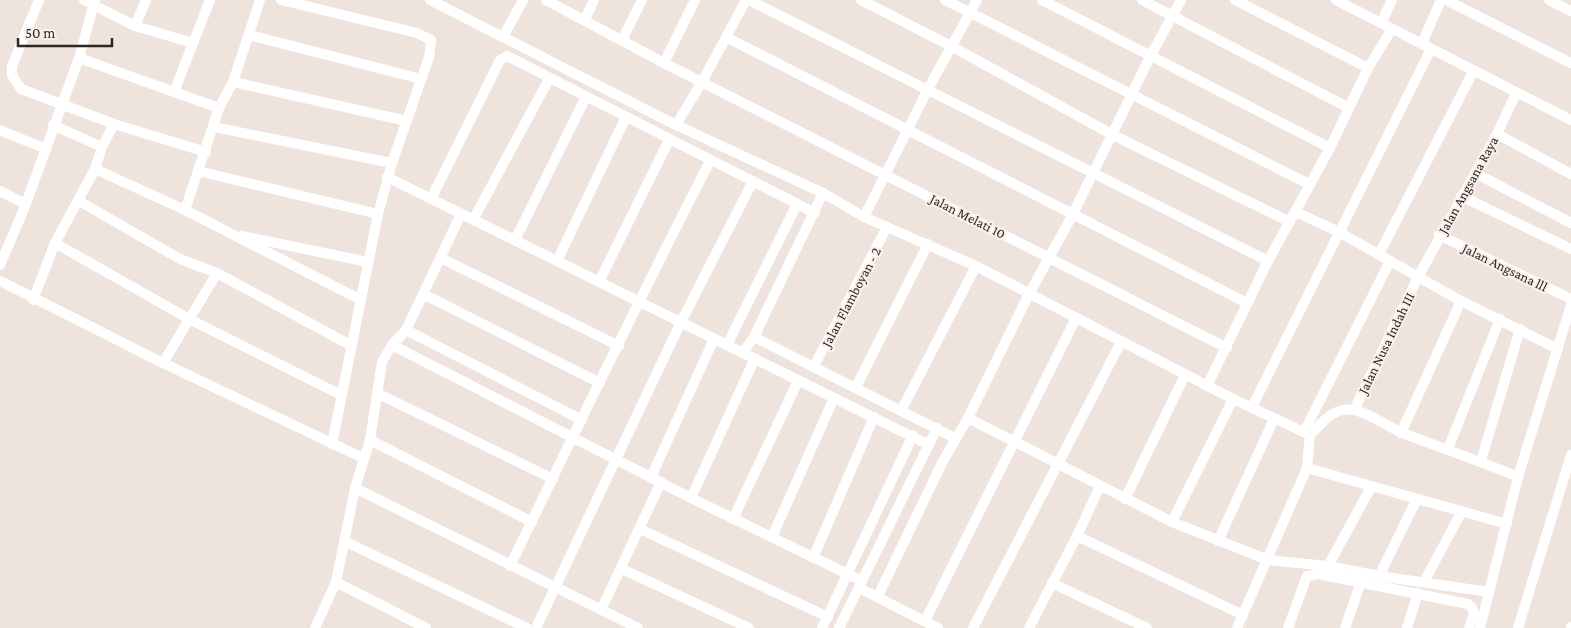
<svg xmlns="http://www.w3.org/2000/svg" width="1571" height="628" font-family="'Crimson Pro',serif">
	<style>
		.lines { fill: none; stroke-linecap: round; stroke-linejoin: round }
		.minor { stroke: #fff; stroke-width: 10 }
		.labels { text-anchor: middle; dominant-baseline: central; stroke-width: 4.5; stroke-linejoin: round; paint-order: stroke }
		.street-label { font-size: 14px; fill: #2b2724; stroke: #fcf0ea }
	</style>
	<rect width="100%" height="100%" fill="#efe3dd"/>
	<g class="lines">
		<g class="minor">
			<path d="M39,0L12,66V75L21,89L114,124L206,152"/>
			<path d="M84,0L135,26L193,43"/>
			<path d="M281,0L417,33L431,40L429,57L392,163L378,214L332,444"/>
			<path d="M430,0L676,125L823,193L864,217L976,266L1233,399L1310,435C1322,423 1334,406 1354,410C1371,413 1387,427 1403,433C1441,448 1480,461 1518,477"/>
			<path d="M546,0L664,63L1227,348"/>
			<path d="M749,0L1268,261"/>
			<path d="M861,0L951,46L1113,135L1290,222"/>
			<path d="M945,0L1309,184"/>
			<path d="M1042,0L1330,148"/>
			<path d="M1142,0L1349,108"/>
			<path d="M1235,0L1368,68"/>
			<path d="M1336,0L1571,120"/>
			<path d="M1446,0L1571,63"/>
			<path d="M1549,0L1571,11"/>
			<path d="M585,19L594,0"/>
			<path d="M1381,23L1392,0"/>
			<path d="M135,26L146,0"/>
			<path d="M249,35L421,79"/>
			<path d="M503,37L523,0"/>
			<path d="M726,37L1247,303"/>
			<path d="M622,40L642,0"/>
			<path d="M1422,43L1441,0"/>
			<path d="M79,58L219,108"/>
			<path d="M664,63L695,0"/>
			<path d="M233,82L407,121"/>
			<path d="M174,92L210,0"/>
			<path d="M53,125L102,147"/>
			<path d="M676,125L702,82L746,0"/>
			<path d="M214,127L392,163"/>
			<path d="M0,130L46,149"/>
			<path d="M1497,134L1571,174"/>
			<path d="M95,169L185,210L361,300"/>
			<path d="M198,171L378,214"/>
			<path d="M1475,173L1571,223"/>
			<path d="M387,177L929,445"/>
			<path d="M0,191L25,204"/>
			<path d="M1461,196L1571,249"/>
			<path d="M431,199L500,60L507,56L815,213"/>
			<path d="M79,201L180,259L217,273L163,363"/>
			<path d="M185,210L219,108L233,82L260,0"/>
			<path d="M1296,212L1339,232L1461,301L1558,349"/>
			<path d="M864,217L928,89L977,0"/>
			<path d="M473,220L549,79"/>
			<path d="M1439,235L1571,299"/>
			<path d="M242,236L368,262"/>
			<path d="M515,240L586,97"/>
			<path d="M55,243L189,319L341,395"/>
			<path d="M1379,254L1474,70"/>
			<path d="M441,258L619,346"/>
			<path d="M557,261L626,117"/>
			<path d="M0,265L24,209L79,58L95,0"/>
			<path d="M217,273L352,346"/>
			<path d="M0,281L163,363L363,458"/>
			<path d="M599,282L669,140"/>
			<path d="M423,294L600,383"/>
			<path d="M33,300L55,243L95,169L102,147L114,124"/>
			<path d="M406,330L582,420"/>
			<path d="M754,337L955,438"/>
			<path d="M392,345L406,330L461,214"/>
			<path d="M727,345L797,204"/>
			<path d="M743,352L754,337L823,193"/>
			<path d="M814,366L887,227"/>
			<path d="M1207,386L1268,261L1330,148L1368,68L1392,29"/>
			<path d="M856,387L928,244"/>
			<path d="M377,393L553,479"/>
			<path d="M1252,407L1431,49"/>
			<path d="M902,409L976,266"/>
			<path d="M1354,410L1418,277L1497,134L1516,93"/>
			<path d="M968,418L1172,522L1268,560L1328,566L1379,576L1489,592"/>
			<path d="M1304,432L1390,261"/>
			<path d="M1401,433L1461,301"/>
			<path d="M370,440L532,522"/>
			<path d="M1448,449L1500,319"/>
			<path d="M1481,461L1520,329"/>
			<path d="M1307,468L1507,524"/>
			<path d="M651,477L714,339"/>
			<path d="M355,488L638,628"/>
			<path d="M691,498L755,358"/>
			<path d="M1125,499L1185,375"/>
			<path d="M733,519L798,381"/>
			<path d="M1172,522L1233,399"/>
			<path d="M640,529L828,617"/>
			<path d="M1077,536L1243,615"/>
			<path d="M772,537L834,398"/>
			<path d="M344,541L527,628"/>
			<path d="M1218,541L1274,419"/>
			<path d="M813,558L874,417"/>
			<path d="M510,566C576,430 641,295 710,161"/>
			<path d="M1328,566L1371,487"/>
			<path d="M622,569L749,628"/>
			<path d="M1379,576L1417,499"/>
			<path d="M336,582L426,628"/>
			<path d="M1424,582L1462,511"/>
			<path d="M1052,583L1147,628"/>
			<path d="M859,588L938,628"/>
			<path d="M878,596L943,461L968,418L1029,294L1072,216L1151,55L1181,0"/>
			<path d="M601,610L661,482"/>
			<path d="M925,621L1076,318"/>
			<path d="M315,628L336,582L355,488L370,440L382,362L392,345L691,498L862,581"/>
			<path d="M536,628L681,322L753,181"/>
			<path d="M822,628L913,435"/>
			<path d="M839,628L937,428"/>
			<path d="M973,628L1121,342"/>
			<path d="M1029,628L1077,536L1100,486"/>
			<path d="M1237,628L1307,468L1310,435"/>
			<path d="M1288,628L1307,576L1318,574L1468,604L1472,607L1474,614L1469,628"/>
			<path d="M1345,628L1361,582"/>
			<path d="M1407,628L1418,593"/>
			<path d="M1480,628L1518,477L1571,305"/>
			<path d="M1518,628L1571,455"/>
			<path d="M1571,628V627"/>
		</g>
	</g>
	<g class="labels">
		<g class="street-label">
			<text transform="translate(1468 185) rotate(-61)">Jalan Angsana Raya</text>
			<text transform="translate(968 216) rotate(27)">Jalan Melati 10</text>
			<text transform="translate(1505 267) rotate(26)">Jalan Angsana lll</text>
			<text transform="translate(851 297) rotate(-62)">Jalan Flamboyan - 2</text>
			<text transform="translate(1386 343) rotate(-64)">Jalan Nusa Indah III</text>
		</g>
	</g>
	<path d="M18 38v8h94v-8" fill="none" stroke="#2b2724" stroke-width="2.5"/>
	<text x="25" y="38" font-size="15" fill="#2b2724" stroke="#fcf0ea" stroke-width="4" paint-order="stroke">50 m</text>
</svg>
